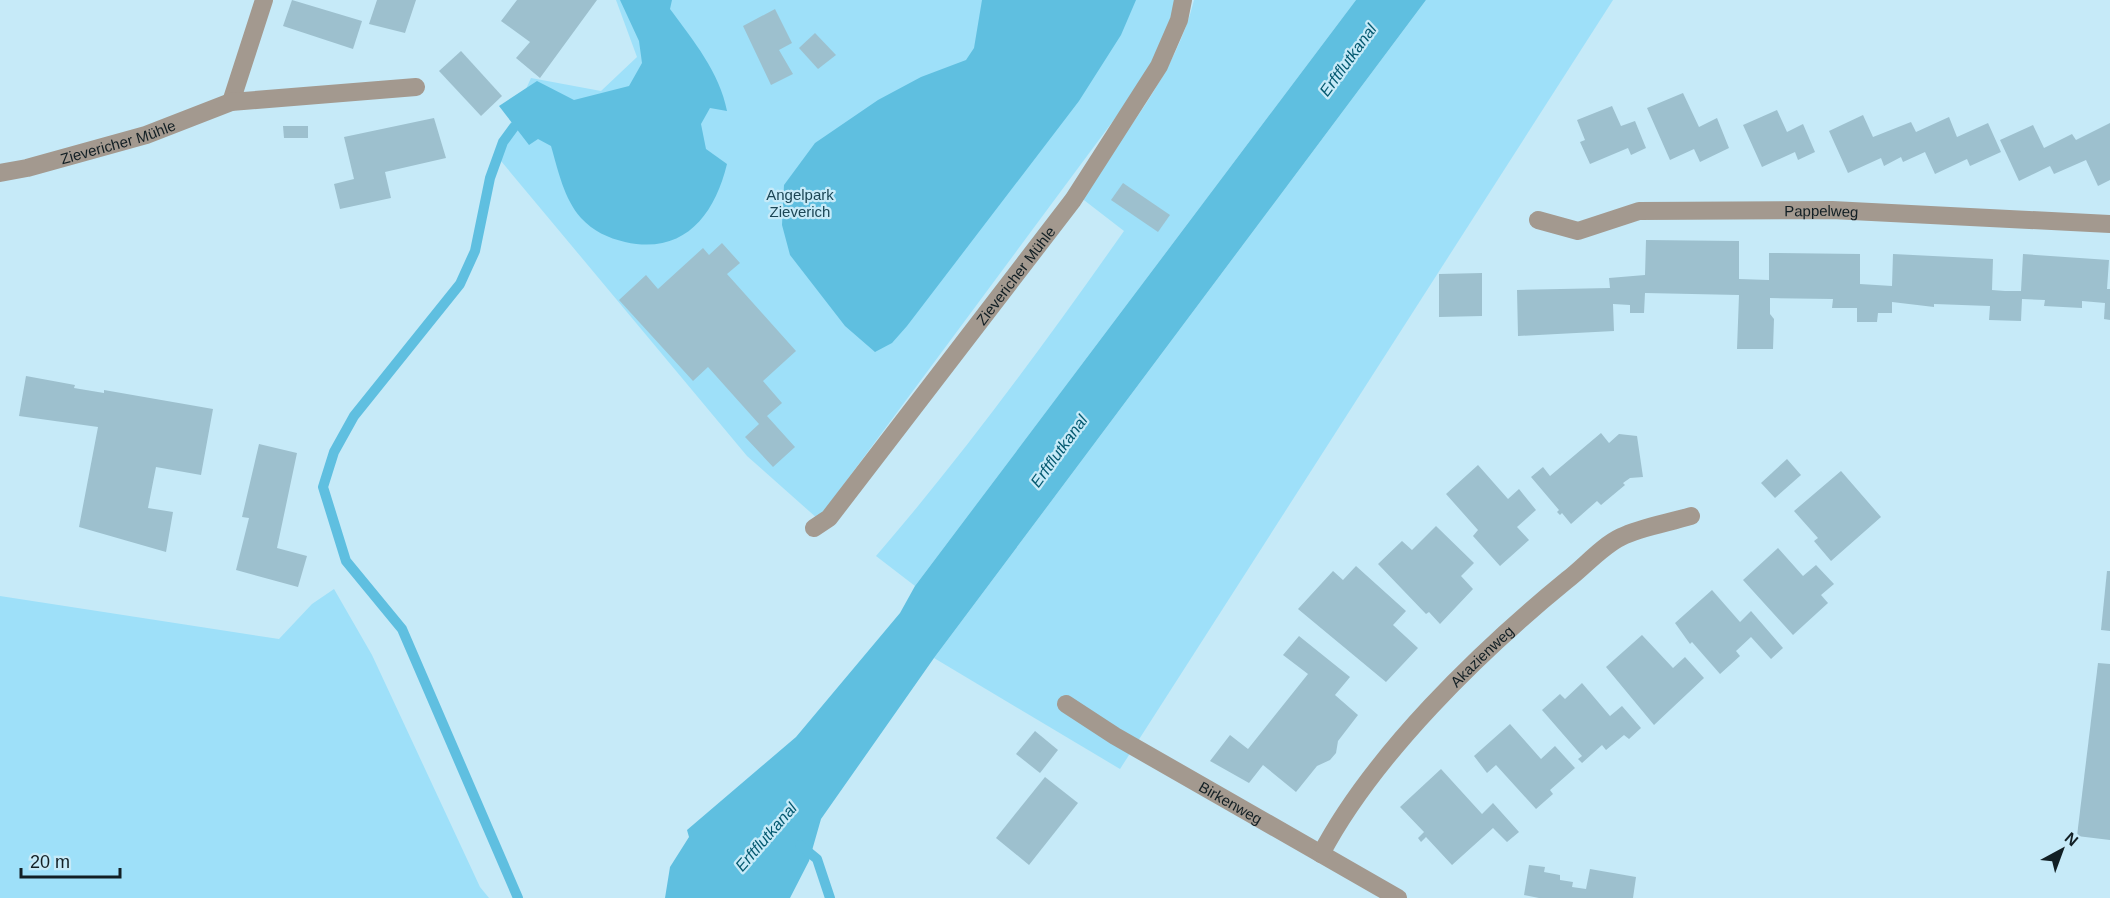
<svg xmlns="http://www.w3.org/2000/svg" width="2110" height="898" font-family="Helvetica,sans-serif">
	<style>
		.green { fill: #9ee0f9 }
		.water { fill: #5fbfe0 }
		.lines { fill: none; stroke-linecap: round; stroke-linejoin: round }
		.stream { stroke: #5fbfe0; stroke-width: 10 }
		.building { fill: #9dc0ce }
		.minor { stroke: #a3998f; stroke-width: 18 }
		.labels { text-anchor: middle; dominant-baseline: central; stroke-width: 4.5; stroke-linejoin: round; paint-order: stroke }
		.street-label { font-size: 15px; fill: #121f24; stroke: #c6eaf8 }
		.park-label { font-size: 15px; fill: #1c4655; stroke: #c6eaf8 }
		.water-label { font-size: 16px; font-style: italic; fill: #045970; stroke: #c6eaf8 }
	</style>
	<rect width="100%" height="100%" fill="#c6eaf8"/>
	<g class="green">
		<path d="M616,0H1175L1169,30L1153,67L818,519L747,456L496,155L531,78L601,91L637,57Z"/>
		<path d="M1194,0H1356L915,586L876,556C965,453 1045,343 1124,231L1080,197C1123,135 1176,74 1194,0Z"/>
		<path d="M1426,0H1613L1120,769L934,658Z"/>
		<path d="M334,589L372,655L480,887L489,898H0V596L279,639L312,604Z"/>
	</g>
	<g class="water">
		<path d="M620,0H672L670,9C693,40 720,73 727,111L710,108L701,124L706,149L727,164C714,217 683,255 625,242C608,238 593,231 581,218C564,199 558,170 551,146L538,139L529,145L499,106L537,81L574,100L629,86L642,63L639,41Z"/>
		<path d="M982,0H1136L1121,35L1079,101L907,326L892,343L875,352L845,326L790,255L782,225L784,185L815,143L878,100L921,77L966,60L974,48Z"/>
		<path d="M1356,0H1426L934,658L821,819L809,861L790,898H665L670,867L689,837L687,830L796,737L900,613L915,586Z"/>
	</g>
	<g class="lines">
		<g class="stream">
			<path d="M514,127L503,142L490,178L475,251L460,284L354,416L334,452L323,487L346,561L402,629L518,898"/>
			<path d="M800,845L817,859L830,898"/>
		</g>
	</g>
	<g class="building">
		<path d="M292,0L362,21L353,49L283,26Z"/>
		<path d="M377,0H416L405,33L369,24Z"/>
		<path d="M517,0H597L540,78L516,58L530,42L501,21Z"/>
		<path d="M775,9L792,43L779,50L793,74L771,85L743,26Z"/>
		<path d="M815,33L836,55L818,69L799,48Z"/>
		<path d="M461,51L502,96L481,116L439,71Z"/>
		<path d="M1683,93L1699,127L1717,118L1729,148L1700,162L1694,149L1670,160L1647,108Z"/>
		<path d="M1612,106L1621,126L1635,121L1646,148L1631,155L1628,148L1590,164L1580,142L1585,140L1577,120Z"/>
		<path d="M1777,110L1787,132L1803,124L1815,152L1798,160L1795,152L1762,167L1743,125Z"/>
		<path d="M1863,115L1873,137L1911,122L1916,132L1949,117L1957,137L1988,123L2001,152L1970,166L1967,159L1935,174L1925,152L1903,162L1901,157L1884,166L1881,158L1848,173L1829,131Z"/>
		<path d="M434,118L446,158L385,172L391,198L340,209L334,184L354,179L344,137Z"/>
		<path d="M2110,123V180L2098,186L2086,160L2054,174L2050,166L2019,181L2000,140L2033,125L2044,148L2072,134L2076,140Z"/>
		<path d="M283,126H308V138H284Z"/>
		<path d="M1123,183L1170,215L1158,232L1111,200Z"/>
		<path d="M1646,240L1739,241V279L1769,280V253L1860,254V284L1892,286L1893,254L1993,259L1992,290L2005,291H2021L2023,254L2109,260L2107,289H2110V320L2104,319L2105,303L2082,301V308L2044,306L2045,300L2022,299L2021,321L1989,320L1990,306L1934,304V307L1892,302V313H1878L1877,322H1857V308H1832L1833,299L1770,298V314L1774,319L1773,349H1737L1739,295L1645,293L1644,313H1630V305L1613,304L1614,331L1518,336L1517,290L1610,288L1609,278L1645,275Z"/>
		<path d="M722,243L740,263L727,274L796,351L763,381L782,403L767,416L795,447L773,467L745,437L759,424L708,367L693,381L619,300L646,275L658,289L703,248L709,255Z"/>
		<path d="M1482,273V316L1439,317V274Z"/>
		<path d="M26,376L75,385L74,388L104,393V390L213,409L201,475L156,467L148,508L173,512L166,552L79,527L98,427L19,416Z"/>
		<path d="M1601,433L1609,443L1619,434L1637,436L1643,477L1630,478L1623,483L1625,485L1601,505L1597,501L1571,524L1562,513L1560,515L1557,512L1559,510L1531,477L1543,467L1550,476Z"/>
		<path d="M259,444L297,453L277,548L307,556L298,587L236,570L249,518L242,517Z"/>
		<path d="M1787,459L1801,475L1775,498L1761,483Z"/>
		<path d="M1478,465L1508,499L1519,489L1536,510L1517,527L1529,540L1500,566L1473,536L1478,530L1446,494Z"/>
		<path d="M1841,471L1881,517L1831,561L1814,541L1818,538L1794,511Z"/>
		<path d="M1436,526L1474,563L1461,576L1473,589L1440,624L1429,612L1426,614L1378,564L1402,541L1412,550Z"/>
		<path d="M1778,548L1803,576L1816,565L1834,584L1821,595L1828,603L1793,635L1743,580Z"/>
		<path d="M1356,566L1406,611L1393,625L1418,648L1386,682L1298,609L1333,571L1343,580Z"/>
		<path d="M2107,571H2110V631L2101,630Z"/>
		<path d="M1712,590L1740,622L1751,611L1783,648L1771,659L1751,637L1736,651L1740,656L1720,674L1692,642L1690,644L1675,623Z"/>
		<path d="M1642,635L1673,668L1685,657L1704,678L1654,725L1606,667Z"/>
		<path d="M1299,636L1350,677L1335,695L1358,715L1338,741L1336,753L1330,760L1317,766L1296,792L1263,765L1249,783L1210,761L1230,735L1248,749L1308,674L1283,655Z"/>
		<path d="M2098,663L2110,664V840L2077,836Z"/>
		<path d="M1582,683L1610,716L1622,706L1641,728L1629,739L1624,735L1606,750L1602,745L1582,763L1578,759L1582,756L1542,710L1560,694L1565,699Z"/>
		<path d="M1510,724L1541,759L1555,746L1575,768L1550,790L1553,794L1536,809L1496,765L1487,773L1474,756Z"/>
		<path d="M1035,731L1058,750L1040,773L1016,754Z"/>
		<path d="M1441,769L1482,814L1493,803L1519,832L1507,842L1493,828L1452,865L1426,837L1421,842L1418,838L1424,832L1400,807Z"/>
		<path d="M1045,777L1078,803L1029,865L996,838Z"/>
		<path d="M1529,865L1545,867L1544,872L1560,875V880L1573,882L1572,887L1586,889L1590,869L1636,877L1633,898H1539L1524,895Z"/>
	</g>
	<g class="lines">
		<g class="minor">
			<path d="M231,102L264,0"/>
			<path id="s1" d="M0,173L27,168L146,135L231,102L416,87"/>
			<path id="s2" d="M1538,220L1578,231L1639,211L1832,210L2110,224"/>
			<path id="s3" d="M814,528L829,518L1073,200L1159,66L1179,20L1183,0"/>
			<path id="s4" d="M1066,704L1115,736L1398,898"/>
			<path id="s5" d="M1321,854C1373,755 1480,651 1567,580C1584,567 1602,546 1621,537C1641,527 1668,523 1691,516"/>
		</g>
	</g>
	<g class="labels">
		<g class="street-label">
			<text stroke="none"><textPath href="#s1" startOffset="122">Zievericher Mühle</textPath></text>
			<text stroke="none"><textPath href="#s2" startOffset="288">Pappelweg</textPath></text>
			<text stroke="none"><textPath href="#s3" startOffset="324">Zievericher Mühle</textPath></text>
			<text stroke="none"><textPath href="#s5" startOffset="256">Akazienweg</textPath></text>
			<text stroke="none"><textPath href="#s4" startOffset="192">Birkenweg</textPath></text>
		</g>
		<g class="park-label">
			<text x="800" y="194">Angelpark<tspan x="800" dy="17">Zieverich</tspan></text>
		</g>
		<g class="water-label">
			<text transform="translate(1348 60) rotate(-54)">Erftflutkanal</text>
			<text transform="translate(1059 451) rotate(-54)">Erftflutkanal</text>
			<text transform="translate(766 837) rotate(-49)">Erftflutkanal</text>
		</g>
	</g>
	<g transform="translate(2062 850) rotate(41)" stroke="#c6eaf8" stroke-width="4.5" paint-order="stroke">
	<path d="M0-4.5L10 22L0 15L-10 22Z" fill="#121f24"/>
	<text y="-9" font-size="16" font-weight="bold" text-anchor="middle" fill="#121f24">N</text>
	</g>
	<path d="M21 868v9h99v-9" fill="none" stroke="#121f24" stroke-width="3"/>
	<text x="30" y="868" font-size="18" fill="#121f24" stroke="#c6eaf8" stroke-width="4.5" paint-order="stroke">20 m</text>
</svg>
